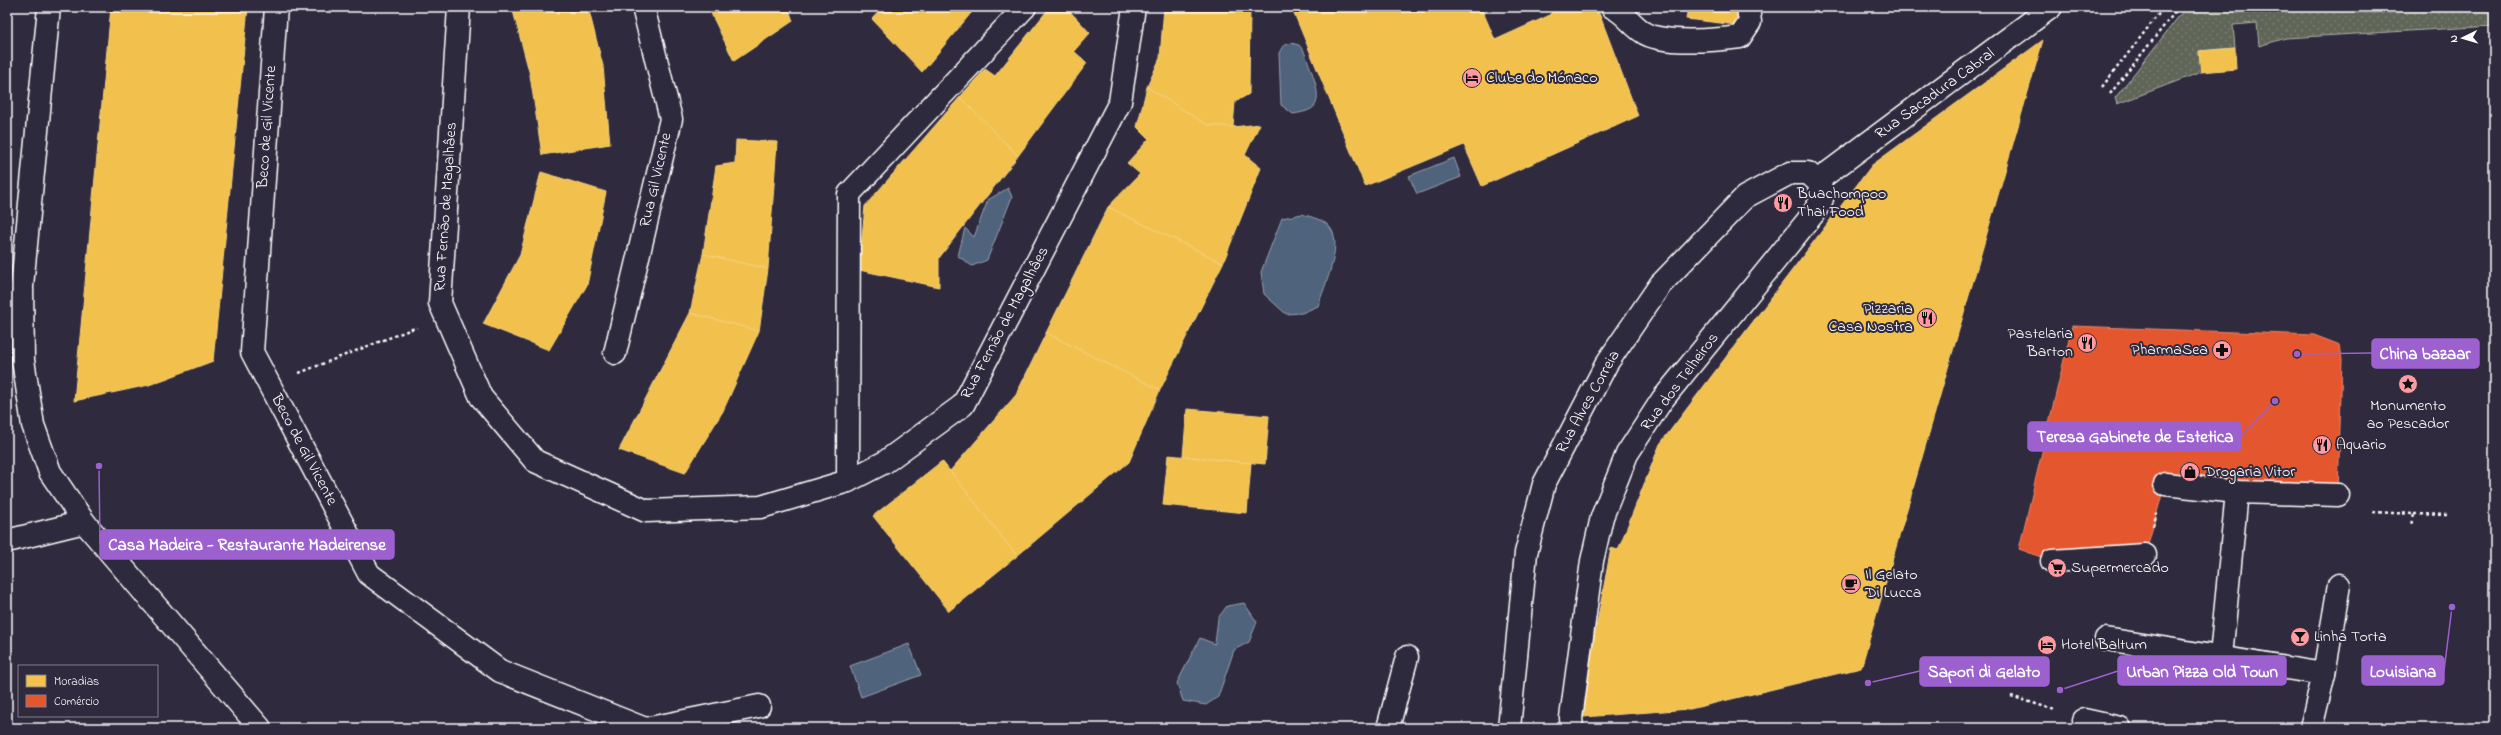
<svg xmlns="http://www.w3.org/2000/svg" width="2501" height="735" font-family="'Indie Flower',sans-serif">
	<style>
		.grass { fill: url(#grass-dots); stroke: #afb2ac }
		.water { fill: #50637b; stroke: #96a1b0 }
		.homes { fill: #f2c14e; stroke: #f6d483 }
		.shops { fill: #e4572e; stroke: #ec896d }
		.lines { fill: none; stroke-linecap: round; stroke-linejoin: round }
		.minor-casing { stroke: #fff; stroke-width: 25 }
		.path { stroke: #fff; stroke-width: 2.5; stroke-dasharray: 3 3; stroke-linecap: butt }
		.minor { stroke: #2f2a3d; stroke-width: 22 }
		.labels { text-anchor: middle; dominant-baseline: central; stroke-width: 4; stroke-linejoin: round; paint-order: stroke }
		.poi-label { font-size: 16px; fill: #fff; stroke: #2f2a3d; text-anchor: start }
		.street-label { font-size: 16px; fill: #fff; stroke: #2f2a3d }
		.leader { fill: none; stroke: #9c61cf; stroke-width: 1.5 }
		.callout-dot { fill: #9c61cf; stroke: #2f2a3d; stroke-width: 1.5 }
		.callout { fill: #9c61cf; stroke: #9c61cf; stroke-width: 1.5 }
		.callout-label { font-size: 17px; text-anchor: middle; font-weight: bold; fill: #fff }
	</style>
	<defs>
		<pattern id="grass-dots" width="8" height="8" patternUnits="userSpaceOnUse"><rect width="8" height="8" fill="#5f6659"/><path d="M2 2h.1M6 6h.1" fill="none" stroke="#777d72" stroke-width="1.8" stroke-linecap="round"/></pattern>
	</defs>
	<rect width="100%" height="100%" fill="#2f2a3d"/>
	<filter id="ink" filterUnits="userSpaceOnUse"><feTurbulence type="fractalNoise" baseFrequency=".025" numOctaves="2"/><feDisplacementMap in="SourceGraphic" scale="8" xChannelSelector="R" yChannelSelector="G"/><feConvolveMatrix kernelMatrix="1 2 1 2 8 2 1 2 1" color-interpolation-filters="sRGB"/></filter>
	<g filter="url(#ink)">
		<path class="grass" d="M2195,7H2494V26L2286,38L2259,46L2257,23L2233,25L2235,48L2199,51L2201,72L2117,104L2115,98L2183,11Z"/>
		<g class="water">
			<path d="M1291,43L1299,45L1304,51C1308,64 1327,101 1311,109C1306,112 1299,113 1293,114L1281,105L1279,53L1283,46Z"/>
			<path d="M1454,158L1461,177L1417,194L1409,176Z"/>
			<path d="M1008,188L1012,197L987,260L972,266L958,256L965,228L974,237L988,200Z"/>
			<path d="M1302,214C1311,217 1326,220 1331,229C1343,246 1324,287 1318,306L1302,313L1286,314L1264,294L1261,272L1282,218Z"/>
			<path d="M1244,603L1257,622L1249,642L1234,650L1218,697L1206,705L1183,701L1177,683L1200,638L1215,644L1218,618L1227,606Z"/>
			<path d="M909,644L921,675L861,697L850,666Z"/>
		</g>
		<g class="homes">
			<path d="M111,7H248L213,361L149,385L74,401Z"/>
			<path d="M512,7H588L603,66L610,144L542,155L530,75Z"/>
			<path d="M708,7H788L793,21L734,61Z"/>
			<path d="M883,7H976L922,72L872,19Z"/>
			<path d="M1050,7H1066L1090,33L1074,51L1087,63L1018,156L960,97L985,69L995,76Z"/>
			<path d="M1164,7H1250L1249,94L1235,102L1233,127L1207,125L1147,87L1160,58Z"/>
			<path d="M1306,7H1481L1495,40L1548,16L1555,9L1581,7L1599,13L1638,116L1482,186L1464,145L1365,186L1294,13Z"/>
			<path d="M1688,7H1738L1737,25L1686,19Z"/>
			<path d="M2043,40L1861,668L1690,709L1583,717L1580,714L1611,548L1618,550L1660,444L1872,165Z"/>
			<path d="M2235,48L2236,69L2201,72L2199,51Z"/>
			<path d="M1147,87L1207,125L1233,127L1260,124L1245,155L1261,168L1223,263L1108,207L1140,174L1127,163L1149,139L1137,127Z"/>
			<path d="M960,97L1018,156L939,258V287L859,270L865,206Z"/>
			<path d="M736,140L777,142L768,269L703,254L716,166L735,163Z"/>
			<path d="M541,172L606,192L587,285L549,350L483,324L520,255Z"/>
			<path d="M1108,207L1223,263L1160,390L1046,333Z"/>
			<path d="M703,254L768,269L759,331L690,313Z"/>
			<path d="M690,313L759,331L723,411L685,473L619,450Z"/>
			<path d="M1046,333L1160,390L1129,462L1017,556L950,471L1016,395Z"/>
			<path d="M1187,409L1269,416L1265,464L1183,456Z"/>
			<path d="M1168,455L1251,463L1247,513L1163,505Z"/>
			<path d="M942,461L1017,556L949,611L873,516Z"/>
		</g>
		<path class="shops" d="M2072,326L2314,335L2340,345L2342,360L2338,495L2165,484L2145,555L2052,561L2019,549Z"/>
		<g class="lines">
			<g class="minor-casing">
				<g id="minor">
					<path d="M49,7L22,286L23,360L33,425L50,472L84,522L260,728"/>
					<path d="M276,7L252,352L369,574L500,671L643,728"/>
					<path d="M459,7L440,303L481,397L535,461L646,511L761,507L848,481L885,462L963,405L1120,102L1134,7"/>
					<path d="M1612,7C1624,12 1632,25 1643,32C1661,45 1718,40 1740,37L1750,22L1748,7"/>
					<path d="M1817,181L2051,7"/>
					<path d="M615,353L671,119L643,7"/>
					<path d="M848,481L849,194L1025,7"/>
					<path d="M2165,484L2237,492L2338,495"/>
					<path d="M7,541L84,522"/>
					<path d="M2052,561L2145,555"/>
					<path d="M2106,639L2324,674"/>
					<path d="M2221,656L2237,492"/>
					<path d="M2084,720L2120,728"/>
					<path d="M650,728L759,706"/>
					<path d="M1388,728L1407,657"/>
					<path d="M1509,728L1526,553L1544,484L1607,363L1660,285L1745,197L1790,173H1808L1817,181L1821,188L1822,199L1813,214L1662,400L1627,454L1602,517L1592,561L1571,718L1572,728"/>
					<path d="M2311,728L2324,674L2339,585"/>
				</g>
			</g>
			<g class="path">
				<path d="M2102,87L2164,7"/>
				<path d="M2110,94L2179,7"/>
				<path d="M299,373L417,327"/>
				<path d="M2373,512L2414,514L2412,526"/>
				<path d="M2414,514L2448,515"/>
				<path d="M2153,526L2157,513"/>
				<path d="M2011,696L2055,710"/>
			</g>
			<use href="#minor" class="minor"/>
		</g>
	</g>
	<defs>
		<g id="hotel-disc" transform="scale(1)"><circle r="9.5" fill="#ff9aa2" stroke="#2f2a3d"/><path d="M-6-4.5h1.5V1H6V5H4.5V3h-9V5H-6ZM-4 0a1.8 1.8 0 1 1 3.6 0ZM.5 0V-2.5h3Q6-2.5 6 0Z" fill="#111"/></g>
		<g id="restaurant-disc" transform="scale(1)"><circle r="9.5" fill="#ff9aa2" stroke="#2f2a3d"/><path d="M-5-6h1v4h1v-4h1v4h1v-4h1v5L-1.5 .5V6h-2V.5L-5-1ZM5-6V6H3V1.5H1.5Q1.5-4 5-6Z" fill="#111"/></g>
		<g id="pharmacy-disc" transform="scale(1)"><circle r="9.5" fill="#ff9aa2" stroke="#2f2a3d"/><path d="M-2-6h4v4h4v4h-4v4h-4v-4h-4v-4h4Z" fill="#111"/></g>
		<g id="sight-disc" transform="scale(1)"><circle r="9.5" fill="#ff9aa2" stroke="#2f2a3d"/><path d="M0-6L1.8-2.2L6-1.7L2.9 1.2L3.7 5.4L0 3.3L-3.7 5.4L-2.9 1.2L-6-1.7L-1.8-2.2Z" fill="#111"/></g>
		<g id="shop-disc" transform="scale(1)"><circle r="9.5" fill="#ff9aa2" stroke="#2f2a3d"/><path d="M-5-2.5h2.3a2.7 3.5 0 0 1 5.4 0H5L5.5 6h-11ZM-1.5-2.5h3a1.5 2.3 0 0 0-3 0Z" fill="#111"/></g>
		<g id="supermarket-disc" transform="scale(1)"><circle r="9.5" fill="#ff9aa2" stroke="#2f2a3d"/><path d="M-6-5.5h2.5l.6 2H6L4.5 2H-2.5L-4.4-4H-6ZM-1.5 3.2a1.3 1.3 0 1 0 .1 0ZM3 3.2a1.3 1.3 0 1 0 .1 0Z" fill="#111"/></g>
		<g id="cafe-disc" transform="scale(1)"><circle r="9.5" fill="#ff9aa2" stroke="#2f2a3d"/><path d="M-5.5-4.5H6V0H3Q3 3.5 0 3.5H-2.5Q-5.5 3.5-5.5 0ZM3-3.2v2h1.7v-2ZM-6 4.5H4V6H-6Z" fill="#111"/></g>
		<g id="bar-disc" transform="scale(1)"><circle r="9.5" fill="#ff9aa2" stroke="#2f2a3d"/><path d="M-6-5H6L.8 .8V4.5H3.5V6h-7V4.5H-.8V.8Z" fill="#111"/></g>
	</defs>
	<g fill-rule="evenodd">
		<use href="#hotel-disc" x="1472" y="78"/>
		<use href="#restaurant-disc" x="1783" y="203"/>
		<use href="#restaurant-disc" x="1927" y="318"/>
		<use href="#restaurant-disc" x="2087" y="343"/>
		<use href="#pharmacy-disc" x="2222" y="350"/>
		<use href="#sight-disc" x="2408" y="384"/>
		<use href="#restaurant-disc" x="2322" y="445"/>
		<use href="#shop-disc" x="2190" y="472"/>
		<use href="#supermarket-disc" x="2057" y="568"/>
		<use href="#cafe-disc" x="1851" y="584"/>
		<use href="#bar-disc" x="2300" y="637"/>
		<use href="#hotel-disc" x="2047" y="645"/>
	</g>
	<g class="labels">
		<g class="poi-label">
			<text x="1486" y="78">Clube do Mónaco</text>
			<text x="1797" y="194">Buachompoo<tspan x="1797" dy="18">Thai Food</tspan></text>
			<text x="1913" y="309" text-anchor="end">Pizzaria<tspan x="1913" dy="18">Casa Nostra</tspan></text>
			<text x="2073" y="334" text-anchor="end">Pastelaria<tspan x="2073" dy="18">Barton</tspan></text>
			<text x="2208" y="350" text-anchor="end">PharmaSea</text>
			<text x="2408" y="406" text-anchor="middle">Monumento<tspan x="2408" dy="18">ao Pescador</tspan></text>
			<text x="2336" y="445">Aquario</text>
			<text x="2204" y="472">Drogaria Vitor</text>
			<text x="2071" y="568">Supermercado</text>
			<text x="1865" y="575">Il Gelato<tspan x="1865" dy="18">Di Lucca</tspan></text>
			<text x="2314" y="637">Linha Torta</text>
			<text x="2061" y="645">Hotel Baltum</text>
		</g>
		<g class="street-label">
			<text transform="translate(1935 94) rotate(-36)">Rua Sacadura Cabral</text>
			<text transform="translate(267 127) rotate(-86)">Beco de Gil Vicente</text>
			<text transform="translate(656 180) rotate(-77)">Rua Gil Vicente</text>
			<text transform="translate(446 207) rotate(-86)">Rua Fernão de Magalhâes</text>
			<text transform="translate(1005 323) rotate(-62)">Rua Fernão de Magalhâes</text>
			<text transform="translate(1680 382) rotate(-53)">Rua dos Telheiros</text>
			<text transform="translate(1588 402) rotate(-61)">Rua Alves Correia</text>
			<text transform="translate(304 450) rotate(62)">Beco de Gil Vicente</text>
		</g>
	</g>
	<path class="leader" d="M2297 354L2372 353M2275 401L2241 436M99 466L100 544M2452 607L2444 671M2060 690L2118 671M1868 683L1920 671"/>
	<g class="callout-dot">
		<circle cx="2297" cy="354" r="4"/>
		<circle cx="2275" cy="401" r="4"/>
		<circle cx="99" cy="466" r="4"/>
		<circle cx="2452" cy="607" r="4"/>
		<circle cx="2060" cy="690" r="4"/>
		<circle cx="1868" cy="683" r="4"/>
	</g>
	<g class="callout">
		<rect x="2372" y="339" width="107" height="29" rx="4"/>
		<rect x="2028" y="422" width="213" height="29" rx="4"/>
		<rect x="100" y="530" width="294" height="29" rx="4"/>
		<rect x="2362" y="656" width="82" height="29" rx="4"/>
		<rect x="2118" y="656" width="168" height="29" rx="4"/>
		<rect x="1920" y="657" width="129" height="29" rx="4"/>
	</g>
	<g class="callout-label">
		<text x="2425" y="359">China bazaar</text>
		<text x="2135" y="442">Teresa Gabinete de Estetica</text>
		<text x="247" y="550">Casa Madeira - Restaurante Madeirense</text>
		<text x="2403" y="677">Louisiana</text>
		<text x="2202" y="677">Urban Pizza Old Town</text>
		<text x="1984" y="677">Sapori di Gelato</text>
	</g>
	<rect width="2501" height="735" fill="none" stroke="#2f2a3d" stroke-width="24"/>
	<rect x="12" y="12" width="2477" height="711" fill="none" stroke="#fff" stroke-width="1.5" filter="url(#ink)"/>
	<rect x="18" y="665" width="140" height="52" fill="#2f2a3d" stroke="#827f8b"/>
	<rect x="26" y="675" width="20" height="12" fill="#f2c14e" stroke="#827f8b"/>
	<text x="54" y="685" font-size="12" fill="#ffffff">Moradias</text>
	<rect x="26" y="695" width="20" height="12" fill="#e4572e" stroke="#827f8b"/>
	<text x="54" y="705" font-size="12" fill="#ffffff">Comércio</text>
	<g transform="translate(2463 38) rotate(265)" stroke="#2f2a3d" stroke-width="3" paint-order="stroke">
	<path d="M0-3L7 15L0 10L-7 15Z" fill="#ffffff"/>
	<text y="-6" font-size="11" font-weight="bold" text-anchor="middle" fill="#ffffff">N</text>
	</g>
</svg>
